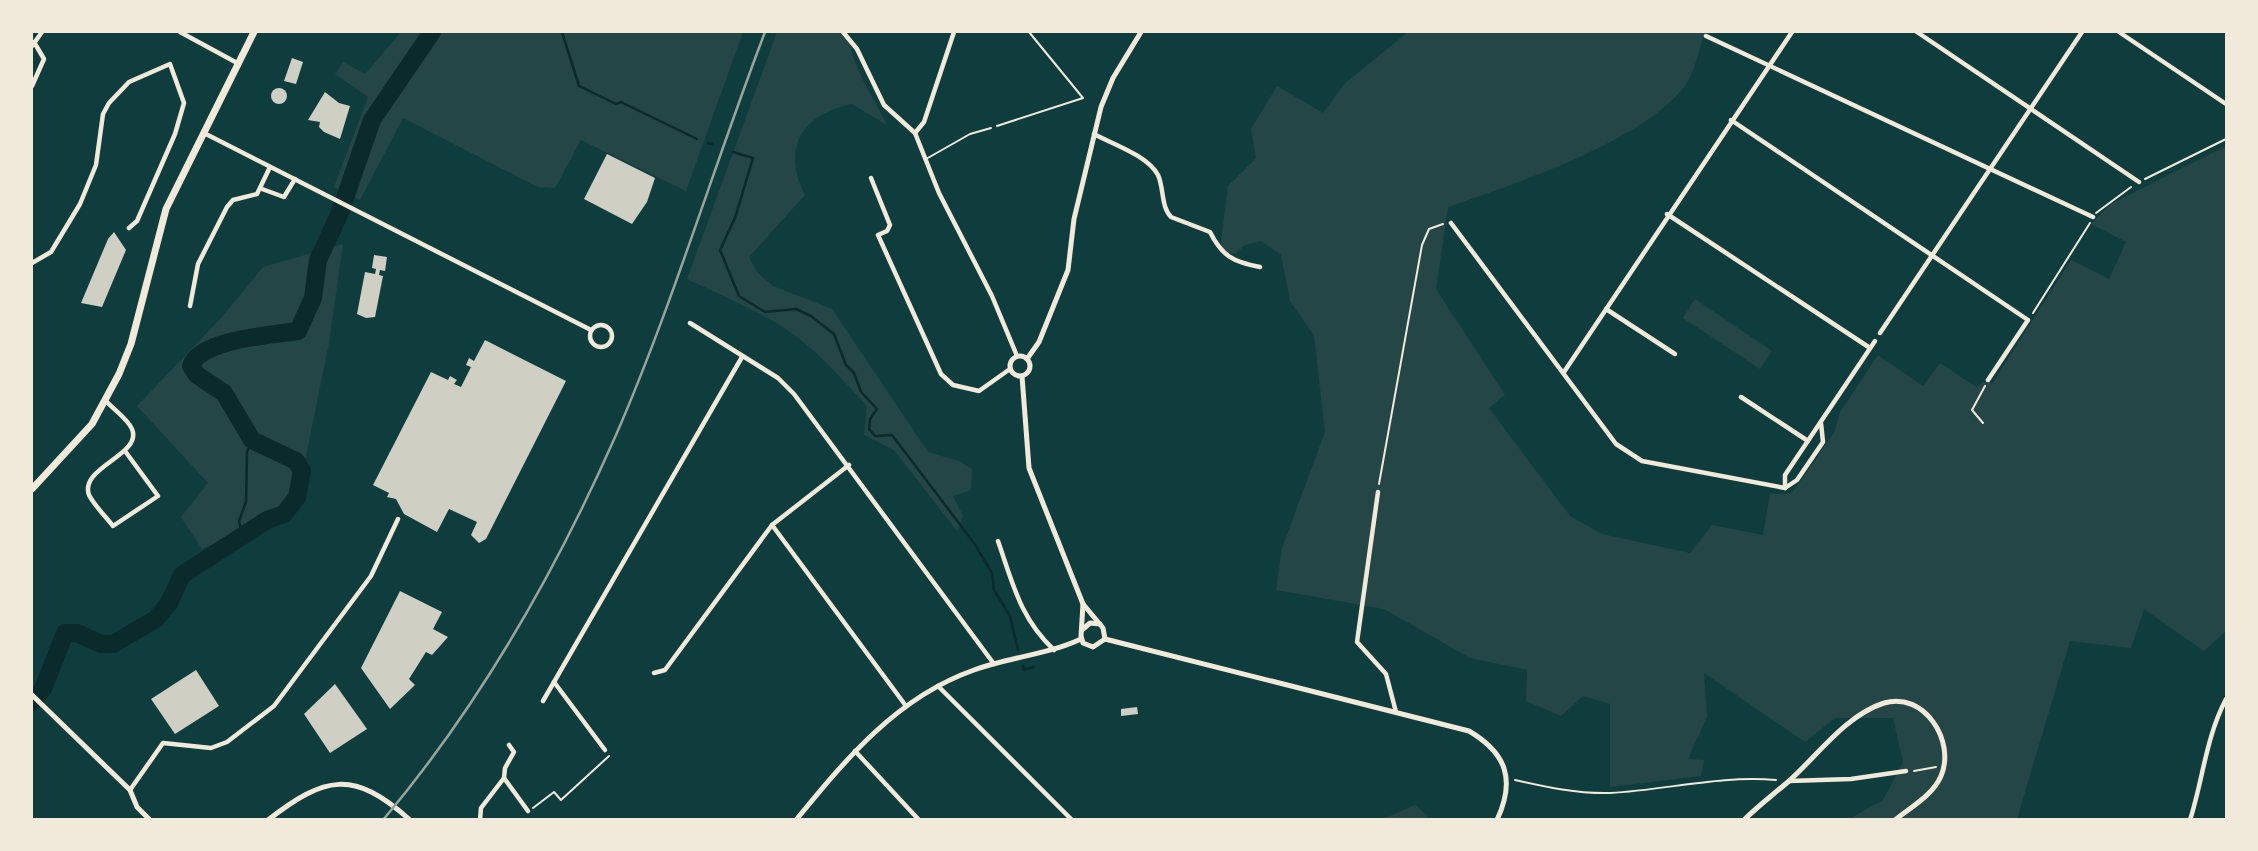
<svg xmlns="http://www.w3.org/2000/svg" width="2258" height="851" font-family="'Fira Sans Condensed',sans-serif">
	<style>
		.green { fill: #244646 }
		.lines { fill: none; stroke-linecap: round; stroke-linejoin: round }
		.stream { stroke: #0a2a2b; stroke-width: 2.5 }
		.river { stroke: #0a2a2b; stroke-width: 18 }
		.building { fill: #cfcfc3 }
		.path { stroke: #f1e9da; stroke-width: 2 }
		.service { stroke: #f1e9da; stroke-width: 2 }
		.minor { stroke: #f1e9da; stroke-width: 4.5 }
		.tertiary { stroke: #f1e9da; stroke-width: 5 }
		.primary { stroke: #f1e9da; stroke-width: 7 }
		.rail { stroke: #97a49c; stroke-width: 2.5 }
	</style>
	<rect width="100%" height="100%" fill="#0f3d3e"/>
	<g class="green">
		<path d="M401,32H743L686,191L581,140L555,188L538,187L403,118L360,200L334,187L368,97L335,74L343,62L365,74Z"/>
		<path d="M777,32H848C850,64 873,96 887,125L852,104C802,114 781,148 805,195L749,257L757,272L773,286L832,309L928,452L959,461L972,469L971,490L953,496L963,516L957,531L894,450L864,435L867,406C846,384 826,360 802,341C768,314 726,298 687,279Z"/>
		<path d="M1408,32H1705C1699,49 1694,77 1681,91C1633,145 1517,183 1448,207L1436,289L1505,395L1489,408L1570,516L1602,534L1690,553L1712,525L1763,535L1770,494L1792,493L1835,431L1839,414L1878,355L1923,386L1940,363L1976,387L1988,380L1992,384L2071,260L2109,279L2126,242L2091,224L2111,204L2226,146V631L2204,651L2144,609L2131,648L2070,641L2017,819H1849L1883,800L1903,762L1893,718H1835L1805,742L1704,673L1707,717L1688,759L1704,760L1701,776L1610,787V704L1583,696L1561,716L1526,701L1527,670L1470,658L1384,609L1276,590L1282,548L1325,432L1314,336L1290,301L1281,255L1261,241L1245,245L1235,254L1220,250L1228,186L1256,158L1251,129L1277,86L1323,113L1344,84Z"/>
		<path d="M343,244L329,343L302,476L277,514L202,549L181,517L208,483L137,406L222,317L263,267Z"/>
		<path d="M1695,299L1772,351L1760,369L1683,318Z"/>
		<path d="M1415,805L1428,816L1426,819H1383Z"/>
	</g>
	<g class="lines">
		<g class="stream">
			<path d="M562,32L579,86L616,104L621,102L697,139"/>
			<path d="M708,143L712,144"/>
			<path d="M733,152L753,158L735,218L720,250L739,296L765,312L796,309L811,316L834,334L846,365L854,373L861,392L877,409L870,419L869,429L875,436L892,435L974,543L992,573L994,590L1010,616L1018,650"/>
			<path d="M242,535L239,521L246,502L247,452L252,440"/>
			<path d="M1023,666L1024,670L1034,667"/>
		</g>
		<path class="river" d="M32,702L43,689L65,633H77L101,644H113L156,619L169,603L182,575L267,520L284,514L297,497L302,471L296,461L252,440L224,393L197,375L191,366C200,339 273,335 298,331L313,298L318,260L339,215L372,120L432,32"/>
	</g>
	<g class="building">
		<path d="M292,58L303,62L296,84L284,81Z"/>
		<circle cx="279" cy="96" r="8"/>
		<path d="M325,92L339,103L350,106L340,139L324,132L319,127L320,122L308,120Z"/>
		<path d="M607,154L655,178L647,202L632,224L584,199Z"/>
		<path d="M114,232L126,250L102,307L81,303L108,239Z"/>
		<path d="M374,255L387,257L385,271L380,270L379,275L383,276L375,317L366,318L357,314L365,272L375,274L376,269L372,268Z"/>
		<path d="M485,340L566,381L486,539L479,543L471,535L477,522L449,509L437,532L404,514L396,499L387,497L389,493L373,485L431,372L448,380L450,376L457,380L454,384L461,387L471,367L466,365L469,358L474,361Z"/>
		<path d="M400,591L442,612L433,629L448,637L432,655L426,652L409,679L415,685L390,709L361,668Z"/>
		<path d="M196,670L219,706L175,734L151,699Z"/>
		<path d="M335,684L367,729L330,753L304,714Z"/>
		<path d="M1137,707L1138,714L1121,716V709Z"/>
	</g>
	<g class="lines">
		<g class="path">
			<path d="M997,126L1083,98L1029,32"/>
			<path d="M2145,179L2226,139"/>
			<path d="M2096,213L2131,187"/>
			<path d="M2033,313L2090,223"/>
			<path d="M1983,423L1972,410L1985,386"/>
			<path d="M1379,484L1422,245L1429,229L1443,224"/>
			<path d="M1914,771L1936,767"/>
			<path d="M1515,780C1546,787 1578,794 1610,793C1667,790 1720,775 1776,780"/>
			<path d="M533,808L554,792L561,800L609,756"/>
		</g>
		<path class="service" d="M926,159L970,134L991,128"/>
		<g class="minor">
			<path d="M180,32L239,64"/>
			<path d="M843,32L857,49L884,105L915,133L939,193L992,296L1017,356"/>
			<path d="M1917,32L2139,182"/>
			<path d="M2119,32L2226,104"/>
			<path d="M1706,36L2093,217"/>
			<path d="M32,46L42,32"/>
			<path d="M32,86L44,59L34,42"/>
			<path d="M1731,120L2028,320L1988,380"/>
			<path d="M204,133L591,330"/>
			<path d="M915,133L924,122L954,32"/>
			<path d="M1094,134C1112,144 1147,155 1158,175C1164,188 1161,207 1171,217L1210,232C1222,256 1233,262 1260,267"/>
			<path d="M871,178L890,225L887,231L878,235L941,374L953,385L979,391L1010,369"/>
			<path d="M262,189L284,197L295,179"/>
			<path d="M1667,214L1870,348"/>
			<path d="M1451,223L1616,444L1642,461L1785,488"/>
			<path d="M32,263L51,252L80,204L96,165L103,114L109,103L129,82L170,64L184,103L175,134L137,221L129,228"/>
			<path d="M190,306L198,264L227,207L233,200L257,194L270,167"/>
			<path d="M1606,309L1675,354"/>
			<path d="M690,323L778,378L794,394L994,664"/>
			<circle cx="601" cy="336" r="11"/>
			<path d="M1880,333L2082,32"/>
			<path d="M1564,372L1792,32"/>
			<path d="M1741,397L1808,441"/>
			<path d="M106,401C113,409 128,419 132,429C143,455 79,467 89,495C94,505 106,517 113,526L158,496L125,451"/>
			<path d="M1785,488V475L1875,341"/>
			<path d="M1785,488L1797,480L1823,442L1821,423"/>
			<path d="M1378,492L1357,642L1386,674L1396,712"/>
			<path d="M772,525L906,706"/>
			<path d="M998,541C1013,584 1020,618 1054,650"/>
			<path d="M654,673L665,670L772,525L849,465"/>
			<path d="M554,682L605,750"/>
			<path d="M938,686L1072,820"/>
			<path d="M543,701L742,357"/>
			<path d="M855,751L919,820"/>
			<path d="M504,778L505,768L514,752L509,745"/>
			<path d="M1789,781L1851,779L1906,771"/>
			<path d="M130,790L163,743L211,748L227,742L274,706L371,576L398,519"/>
			<path d="M480,820L481,808L504,778L528,811"/>
			<path d="M2190,820C2203,779 2206,737 2226,699"/>
		</g>
		<g class="tertiary">
			<circle cx="1020" cy="366" r="10"/>
			<path d="M1027,359L1039,342L1068,270L1074,219L1101,107L1113,78L1141,32"/>
			<path d="M1022,376L1029,468L1083,604L1103,628L1105,639"/>
			<path d="M1083,604L1081,636L1083,643L1093,647L1105,639"/>
			<path d="M1082,630L1090,623L1100,624"/>
			<path d="M1105,639L1469,731C1506,753 1516,779 1497,820"/>
			<path d="M32,695L130,790L137,807L150,820"/>
			<path d="M268,820C325,776 353,769 410,820"/>
			<path d="M796,820C846,759 897,697 974,670C1009,657 1047,655 1081,639"/>
			<path d="M1744,820C1758,806 1774,794 1789,781C1817,756 1846,715 1884,703C1924,691 1956,741 1941,776C1933,795 1911,807 1895,820"/>
		</g>
		<path class="primary" d="M32,489L92,424L119,374L131,344L166,209L254,32"/>
		<path class="rail" d="M383,820C479,706 556,571 616,435C673,304 714,165 765,32"/>
	</g>
	<rect width="2258" height="851" fill="none" stroke="#f1e9da" stroke-width="66"/>
</svg>
